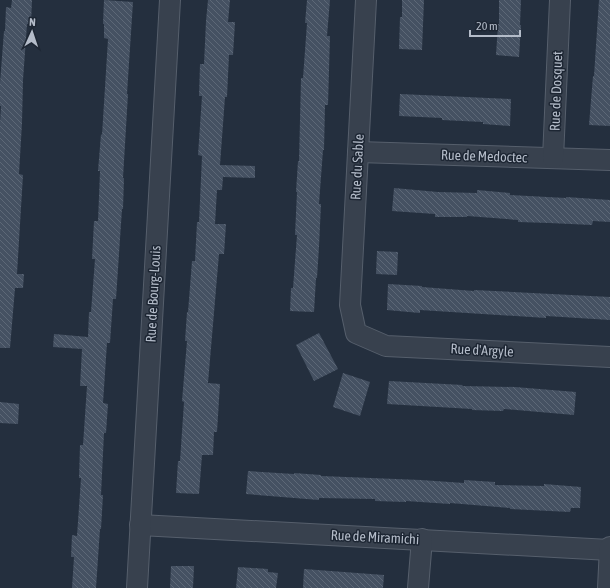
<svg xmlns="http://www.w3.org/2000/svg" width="610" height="588" font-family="'Asap Condensed',sans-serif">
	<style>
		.building { fill: url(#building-back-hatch) }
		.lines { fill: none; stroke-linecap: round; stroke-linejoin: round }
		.minor-casing { stroke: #565f6c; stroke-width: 22 }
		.minor { stroke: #38414e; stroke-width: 20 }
		.labels { text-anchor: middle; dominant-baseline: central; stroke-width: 3; stroke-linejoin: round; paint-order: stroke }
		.street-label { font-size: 14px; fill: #b4bcc9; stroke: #1d2633 }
	</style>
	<defs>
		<pattern id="building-back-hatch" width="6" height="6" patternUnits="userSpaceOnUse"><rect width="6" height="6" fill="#455162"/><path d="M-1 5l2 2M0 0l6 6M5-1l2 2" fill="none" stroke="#5d6877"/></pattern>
	</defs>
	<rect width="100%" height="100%" fill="#242f3e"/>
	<g class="building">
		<path d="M12,0H32L31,24H27L23,80L22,123L19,174L23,175L17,274H24L23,288H15L10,348H0V123L1,106H0V83L4,31H5L6,7L11,8Z"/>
		<path d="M104,0L133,2L127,94H128L123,178H124L123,209H122L116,299H113L110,343H107L103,403L108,404L106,433H104L101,495H103L101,529H100L96,588H72L74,557H71L72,535L77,536L81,478H79L80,445H83L87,386H80L82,349L53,347L54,334L88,337L89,312H91L95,259H92L94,221H98L100,171H98L101,134L102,135L108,39L104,38V24H103Z"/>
		<path d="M208,0H230L228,22H235L233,55H229L227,97H225L220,165L255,166V178L223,177L222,190H217L215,224H226L224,254H219L208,383L220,384L217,432H214L213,455H202L199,494L176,493L178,461H180L184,402L182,401L187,341H185L187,312H188L192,261H195L197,222H199L202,156L198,155L202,96H199L200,64H204L206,21Z"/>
		<path d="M307,0H330L327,36H330L328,105H325L324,150H323L319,204H321L319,247L317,278H316L314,312L290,311L291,288H293L297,235H295L297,192H296L298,161H299L301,78H303L307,23H305Z"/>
		<path d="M402,0H424L422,50L399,49L400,17H402Z"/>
		<path d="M499,0H521L520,25H521L519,57L496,55L498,24H499Z"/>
		<path d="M599,0H610V126L589,125L593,76H594Z"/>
		<path d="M400,94L511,99L510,126L483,124V122L442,120V118L399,116Z"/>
		<path d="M394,188L438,192L477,193V190L510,193V195L566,198V197L610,200V222L593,221L592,225L549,223L518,222V220L467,216V217H435V214L392,211Z"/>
		<path d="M377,251L398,252L397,275L376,274Z"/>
		<path d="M388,284L422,286V287L474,291V290L610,297V320L546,316V318L420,310V313L387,310Z"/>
		<path d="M319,333L338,369L314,381L296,345Z"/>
		<path d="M343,373L370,382L360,416L333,407Z"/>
		<path d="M389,381L463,385L462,386L515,387L576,392L574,415L504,409L503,411L472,410V409L387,404Z"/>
		<path d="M0,402L19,404L18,424L0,423Z"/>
		<path d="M248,471L294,474V473L321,475V476L421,480L464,483V480L495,482V485L544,486V484L581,487L580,508H571L570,512L510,509V508L450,503V504L406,501V502L375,501V499L319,498V500L246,494Z"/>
		<path d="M171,566H194L193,588H170Z"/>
		<path d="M238,567L268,569V572L278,573L276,588H236Z"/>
		<path d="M304,569L384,575L383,588H303Z"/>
	</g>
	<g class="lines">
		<g class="minor-casing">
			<g id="minor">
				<path d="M366,0L350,305L356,333L386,346L610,357"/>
				<path d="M358,152L610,160"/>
				<path d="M553,158L560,0"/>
				<path d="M140,525L610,550"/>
				<path d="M137,588L170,0"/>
				<path d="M418,588L422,539"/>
				<path d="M608,588L610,547"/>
			</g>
		</g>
		<use href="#minor" class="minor"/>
	</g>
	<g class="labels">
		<g class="street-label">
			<text transform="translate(556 91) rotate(-88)">Rue de Dosquet</text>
			<text transform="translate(484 156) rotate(2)">Rue de Medoctec</text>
			<text transform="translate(357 167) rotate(-87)">Rue du Sable</text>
			<text transform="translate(153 294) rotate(-87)">Rue de Bourg-Louis</text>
			<text transform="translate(482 350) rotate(3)">Rue d'Argyle</text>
			<text transform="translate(375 537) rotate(3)">Rue de Miramichi</text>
		</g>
	</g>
	<g transform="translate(32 32) rotate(3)" stroke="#1d2633" stroke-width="3" paint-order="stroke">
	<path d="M0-3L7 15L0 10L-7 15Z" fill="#b4bcc9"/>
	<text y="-6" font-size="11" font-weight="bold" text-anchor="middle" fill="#b4bcc9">N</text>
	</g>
	<path d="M470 30v6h50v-6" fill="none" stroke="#b4bcc9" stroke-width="2"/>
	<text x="476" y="30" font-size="12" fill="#b4bcc9" stroke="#1d2633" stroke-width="3" paint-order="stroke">20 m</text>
</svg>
